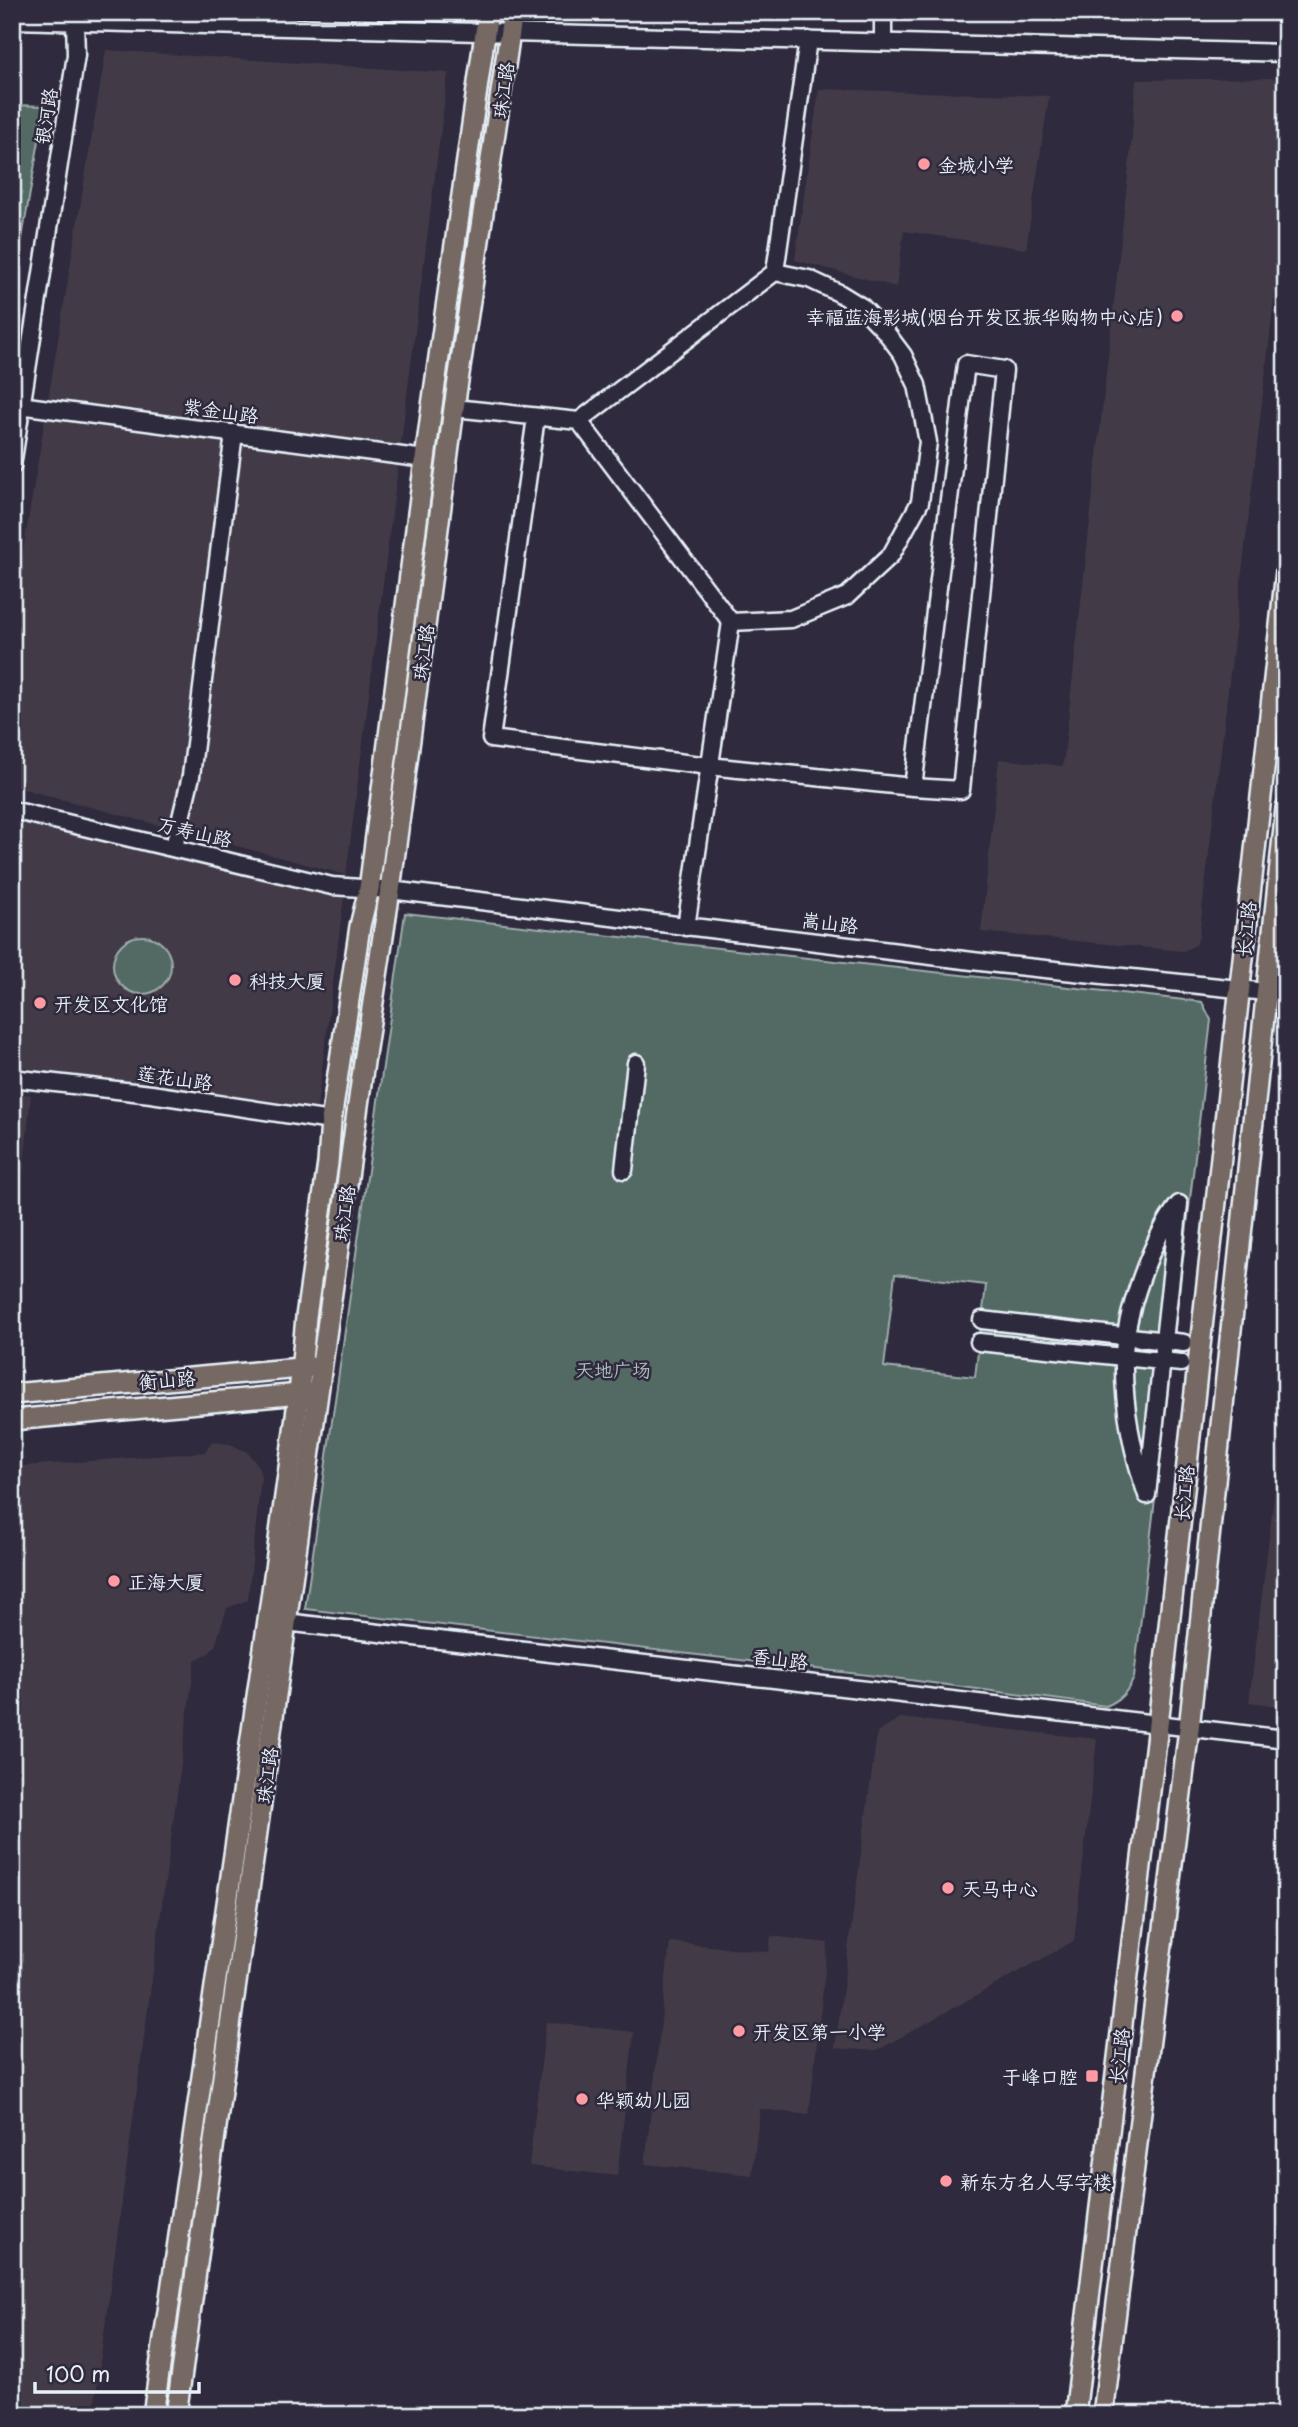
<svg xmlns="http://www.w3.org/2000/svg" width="1298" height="2427" font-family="'Playpen Sans','LXGW WenKai TC',sans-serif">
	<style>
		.built { fill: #423b47 }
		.green { fill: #536963; stroke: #9eadae; stroke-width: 2; fill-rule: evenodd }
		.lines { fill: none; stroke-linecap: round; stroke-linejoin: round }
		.minor-casing { stroke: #e8f1f8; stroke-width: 21 }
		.major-casing { stroke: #e8f1f8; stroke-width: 24 }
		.minor { stroke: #2f2a3d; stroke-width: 16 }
		.major { stroke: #766964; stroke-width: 19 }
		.poi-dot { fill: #ff9aa2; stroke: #2f2a3d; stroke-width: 2.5 }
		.labels { text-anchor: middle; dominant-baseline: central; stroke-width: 5; stroke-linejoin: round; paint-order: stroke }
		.street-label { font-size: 19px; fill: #e8f1f8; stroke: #2f2a3d }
		.poi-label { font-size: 19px; fill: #e8f1f8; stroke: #2f2a3d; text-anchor: start }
		.park-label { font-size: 19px; fill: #acbbbc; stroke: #2f2a3d }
	</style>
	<rect width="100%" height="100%" fill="#2f2a3d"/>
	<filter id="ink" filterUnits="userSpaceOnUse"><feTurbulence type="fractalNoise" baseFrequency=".0143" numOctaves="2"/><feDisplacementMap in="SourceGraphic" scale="14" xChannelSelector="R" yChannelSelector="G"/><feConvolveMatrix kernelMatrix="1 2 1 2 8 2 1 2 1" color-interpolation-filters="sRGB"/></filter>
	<g filter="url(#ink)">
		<g class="built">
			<path d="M106,50L448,73L346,875L12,786V618Z"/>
			<path d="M1273,78L1286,87V199L1199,937L1196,945L1183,951L981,932L999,759L1063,766L1131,148L1136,80Z"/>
			<path d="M819,89L1049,96L1026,249L904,231L896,287L795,260Z"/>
			<path d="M12,819L344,896L317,1108L12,1066Z"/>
			<path d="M12,1092L31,1095L12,1283Z"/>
			<path d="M1286,1397V1707L1249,1702Z"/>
			<path d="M211,1442L230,1444L247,1452L257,1464L261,1476L248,1600L227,1608L215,1646L209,1653L195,1660L93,2415H12V1467L206,1452Z"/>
			<path d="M900,1718L1097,1739L1074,1941L876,2051L835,2048L877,1733Z"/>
			<path d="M771,1936L828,1943L809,2115L760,2109L752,2175L645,2164L670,1942L769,1952Z"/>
			<path d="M546,2022L634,2032L617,2176L529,2166Z"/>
		</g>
		<g class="green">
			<path d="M12,105L45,106L12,296Z"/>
			<path d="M405,913L1202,1002L1211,1020L1134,1678C1127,1692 1121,1700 1106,1706L902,1679L305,1609ZM895,1274L986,1285L975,1377L884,1367Z"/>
			<circle cx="142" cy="965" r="29"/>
		</g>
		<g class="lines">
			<g class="minor-casing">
				<g id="minor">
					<path d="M12,20L1286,53"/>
					<path d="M883,42V12"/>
					<path d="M775,272L808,40"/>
					<path d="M12,404L425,459"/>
					<path d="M454,408L579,421L731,622L791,619L847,596L891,555L920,502L928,442L917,385L903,355L885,331L862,307L839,293L809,279L775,272L579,421"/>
					<path d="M536,417L491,739L709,766L913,787L966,364L1004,370L961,790L913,787"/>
					<path d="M12,466L76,55L75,22"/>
					<path d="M12,810L332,886L390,890L997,964L1286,994"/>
					<path d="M174,847L191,776L234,433"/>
					<path d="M686,927L731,622"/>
					<path d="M12,1078L151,1094L331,1121"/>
					<path d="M624,1170L636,1063"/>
					<path d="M1179,1204L1147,1495C1132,1452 1123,1404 1124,1358C1124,1316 1152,1237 1179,1204Z"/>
					<path d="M982,1320L1184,1343"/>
					<path d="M979,1342L1181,1363"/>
					<path d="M277,1621L1286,1739"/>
				</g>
			</g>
			<g class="major-casing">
				<g id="major">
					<path d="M12,1394L311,1367"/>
					<path d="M12,1420L311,1393"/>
					<path d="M153,2415L268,1620L299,1394L306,1317L328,1163L331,1121L360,926L369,889L432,406L488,12"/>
					<path d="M176,2415L365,1055L390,890L454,408L513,12"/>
					<path d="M1075,2415L1158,1725L1286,571"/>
					<path d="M1103,2415L1189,1729L1286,808"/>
				</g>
			</g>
			<use href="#minor" class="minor"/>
			<use href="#major" class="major"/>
		</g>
	</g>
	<g class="poi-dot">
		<circle cx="924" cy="164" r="7"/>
		<circle cx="1177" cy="316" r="7"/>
		<circle cx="235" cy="980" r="7"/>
		<circle cx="40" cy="1003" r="7"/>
		<circle cx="114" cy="1581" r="7"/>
		<circle cx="948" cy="1888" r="7"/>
		<circle cx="739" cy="2031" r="7"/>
		<rect x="1085" y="2069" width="14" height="14" rx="3.5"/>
		<circle cx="582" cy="2099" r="7"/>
		<circle cx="946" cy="2181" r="7"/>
	</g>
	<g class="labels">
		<g class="street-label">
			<text transform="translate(502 90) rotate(-82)">珠江路</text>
			<text transform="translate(45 116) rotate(-81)">银河路</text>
			<text transform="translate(221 410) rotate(8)">紫金山路</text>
			<text transform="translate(422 652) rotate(-82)">珠江路</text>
			<text transform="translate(195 831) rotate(13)">万寿山路</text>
			<text transform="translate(830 922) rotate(7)">嵩山路</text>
			<text transform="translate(1245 929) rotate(-84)">长江路</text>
			<text transform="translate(175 1077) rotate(8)">莲花山路</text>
			<text transform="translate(343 1213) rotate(-82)">珠江路</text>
			<text transform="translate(167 1379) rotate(-5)">衡山路</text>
			<text transform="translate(1183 1493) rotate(-84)">长江路</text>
			<text transform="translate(780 1658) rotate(7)">香山路</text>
			<text transform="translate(266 1775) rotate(-82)">珠江路</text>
			<text transform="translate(1118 2056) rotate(-83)">长江路</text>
		</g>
		<g class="poi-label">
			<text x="938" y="164">金城小学</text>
			<text x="1163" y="316" text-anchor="end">幸福蓝海影城(烟台开发区振华购物中心店)</text>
			<text x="249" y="980">科技大厦</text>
			<text x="54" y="1003">开发区文化馆</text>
			<text x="128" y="1581">正海大厦</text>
			<text x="962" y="1888">天马中心</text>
			<text x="753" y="2031">开发区第一小学</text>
			<text x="1078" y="2076" text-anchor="end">于峰口腔</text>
			<text x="596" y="2099">华颖幼儿园</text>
			<text x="960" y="2181">新东方名人写字楼</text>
		</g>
		<g class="park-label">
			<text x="613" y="1369">天地广场</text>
		</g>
	</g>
	<rect width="1298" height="2427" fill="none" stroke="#2f2a3d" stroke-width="42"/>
	<rect x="21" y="21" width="1256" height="2385" fill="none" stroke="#e8f1f8" stroke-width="2.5" filter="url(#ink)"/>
	<path d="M35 2382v10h164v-10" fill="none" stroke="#e8f1f8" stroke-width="3.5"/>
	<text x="46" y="2382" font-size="21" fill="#e8f1f8" stroke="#2f2a3d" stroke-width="5" paint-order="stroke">100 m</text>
</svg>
